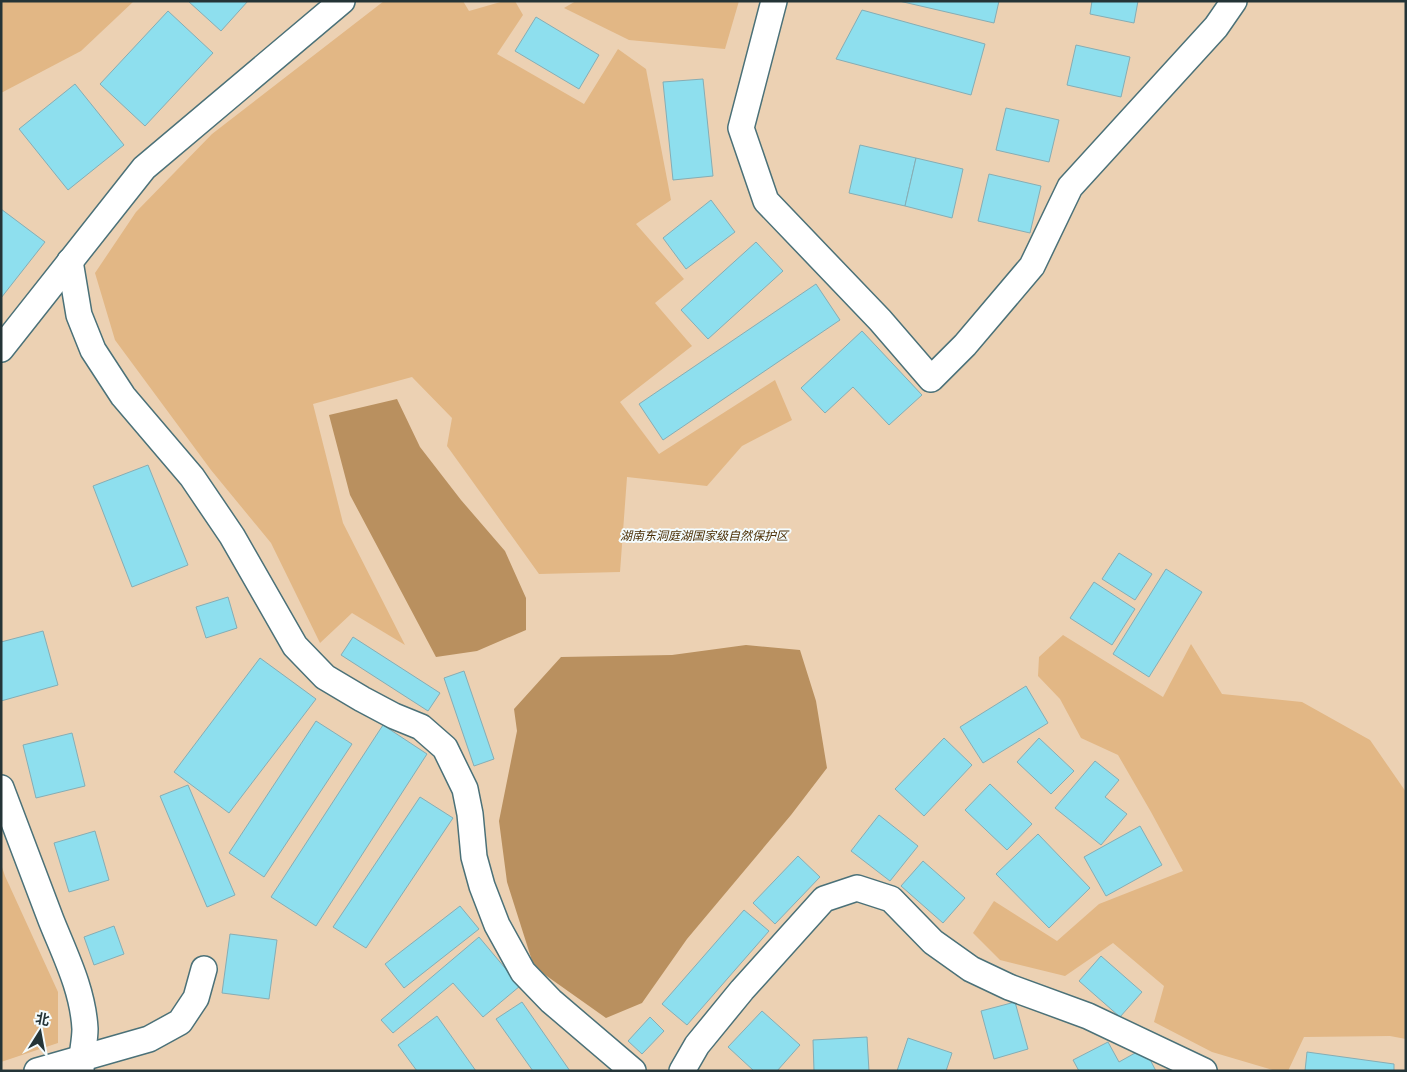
<svg xmlns="http://www.w3.org/2000/svg" width="1407" height="1072" font-family="'Source Serif 4','Noto Sans SC',serif">
	<style>
		.green { fill: #ecd1b3 }
		.forest { fill: #e2b785 }
		.water { fill: #b9905f }
		.building { fill: #8edfee; stroke: #86adb4 }
		.lines { fill: none; stroke-linecap: round; stroke-linejoin: round }
		.street-casing { stroke: #4b7178; stroke-width: 28 }
		.street { stroke: #fff; stroke-width: 25 }
		.labels { text-anchor: middle; dominant-baseline: central; stroke-width: 4; stroke-linejoin: round; paint-order: stroke }
		.park-label { font-size: 12px; font-style: italic; fill: #4b2f05; stroke: #f4fcfe }
	</style>
	<rect width="100%" height="100%" fill="#cdf6fe"/>
	<rect class="green" x="1" y="1" width="1405" height="1070"/>
	<g class="forest">
		<path d="M1,1H134L81,51L1,93Z"/>
		<path d="M384,1H463L469,11L504,1H515L523,15L497,54L584,104L618,49L646,69L671,200L636,224L684,279L655,303L692,346L620,402L659,454L775,380L792,420L742,446L707,486L627,477L620,572L539,574L447,446L452,418L412,377L313,404L343,523L405,645L352,613L320,643L271,543L211,470L115,340L95,273L136,212L212,134Z"/>
		<path d="M576,1H739L725,49L629,40L564,8Z"/>
		<path d="M1063,635L1163,697L1191,644L1222,694L1302,702L1370,740L1406,792V1039L1390,1036L1304,1037L1288,1071H1276L1212,1052L1154,1022L1164,986L1113,943L1065,976L1000,960L973,933L994,901L1057,941L1099,904L1183,871L1151,812L1118,755L1081,738L1060,699L1038,676L1039,657Z"/>
		<path d="M1,864L5,876L58,992V1043L1,1062Z"/>
	</g>
	<g class="water">
		<path d="M397,399L420,447L461,500L505,551L526,598V630L477,651L436,657L350,495L329,415Z"/>
		<path d="M746,645L800,650L816,701L827,768L791,815L687,939L642,1003L606,1018L534,967L507,882L499,821L517,731L514,709L561,657L672,655Z"/>
	</g>
	<g class="building">
		<path d="M188,1H248L221,31Z"/>
		<path d="M899,1H999L994,23Z"/>
		<path d="M1092,1H1138L1134,23L1090,14Z"/>
		<path d="M862,10L985,44L971,95L836,59Z"/>
		<path d="M168,11L213,53L145,126L100,84Z"/>
		<path d="M536,17L599,55L579,89L515,51Z"/>
		<path d="M1076,45L1130,57L1121,97L1067,85Z"/>
		<path d="M703,79L713,176L673,180L663,82Z"/>
		<path d="M75,84L124,145L68,190L19,129Z"/>
		<path d="M1006,108L1059,120L1049,162L996,150Z"/>
		<path d="M860,145L916,158L905,206L849,193Z"/>
		<path d="M916,158L963,169L952,218L905,206Z"/>
		<path d="M989,174L1041,186L1030,233L978,221Z"/>
		<path d="M711,200L735,232L686,269L663,238Z"/>
		<path d="M1,209L45,242L1,298Z"/>
		<path d="M756,242L783,271L708,339L681,310Z"/>
		<path d="M816,284L840,320L663,440L639,404Z"/>
		<path d="M862,331L922,395L889,425L853,387L825,413L801,388Z"/>
		<path d="M148,465L188,565L132,587L93,486Z"/>
		<path d="M1119,553L1152,574L1135,600L1102,579Z"/>
		<path d="M1166,569L1202,592L1149,677L1113,654Z"/>
		<path d="M1094,582L1135,609L1112,645L1070,618Z"/>
		<path d="M228,597L237,628L206,638L196,607Z"/>
		<path d="M43,631L58,685L1,701V642Z"/>
		<path d="M353,637L440,693L428,711L341,655Z"/>
		<path d="M260,658L316,699L229,813L174,772Z"/>
		<path d="M464,671L494,759L474,766L444,678Z"/>
		<path d="M1026,686L1048,723L983,763L960,727Z"/>
		<path d="M316,721L352,744L264,877L229,853Z"/>
		<path d="M383,725L427,754L316,926L271,897Z"/>
		<path d="M72,733L85,786L36,798L23,745Z"/>
		<path d="M944,738L972,765L924,816L895,789Z"/>
		<path d="M1039,738L1074,771L1051,794L1017,762Z"/>
		<path d="M1095,761L1119,780L1105,797L1127,814L1101,845L1055,808Z"/>
		<path d="M990,784L1032,824L1007,850L965,810Z"/>
		<path d="M188,785L235,895L207,907L160,796Z"/>
		<path d="M420,797L453,818L366,948L333,927Z"/>
		<path d="M879,815L918,846L890,881L851,851Z"/>
		<path d="M1140,826L1162,865L1106,896L1084,857Z"/>
		<path d="M95,831L109,880L69,892L54,843Z"/>
		<path d="M1038,834L1090,888L1049,928L996,874Z"/>
		<path d="M798,856L820,877L775,924L753,903Z"/>
		<path d="M923,861L965,898L943,923L901,886Z"/>
		<path d="M460,906L479,929L404,988L385,964Z"/>
		<path d="M744,910L769,931L687,1025L662,1004Z"/>
		<path d="M114,926L124,954L94,965L84,937Z"/>
		<path d="M230,934L277,940L269,999L222,993Z"/>
		<path d="M479,937L520,986L483,1017L453,983L393,1033L381,1020Z"/>
		<path d="M1101,956L1142,992L1120,1017L1079,981Z"/>
		<path d="M522,1002L570,1071H533L496,1019Z"/>
		<path d="M1015,1002L1028,1049L994,1059L981,1011Z"/>
		<path d="M762,1011L800,1045L777,1071H754L728,1047Z"/>
		<path d="M437,1016L476,1071H417L398,1045Z"/>
		<path d="M650,1017L664,1031L642,1054L628,1041Z"/>
		<path d="M867,1037L869,1071H814L813,1040Z"/>
		<path d="M908,1038L952,1053L946,1071H897Z"/>
		<path d="M1108,1042L1119,1062L1144,1048L1156,1071H1079L1073,1060Z"/>
		<path d="M1307,1052L1394,1064V1071H1305Z"/>
	</g>
	<g class="lines">
		<g class="street-casing">
			<g id="street">
				<path d="M774,1L741,128L766,201L880,320L931,379L965,345L1032,266L1070,187L1216,27L1234,1"/>
				<path d="M70,261L79,315L93,350L123,396L192,477L232,536L295,646L325,677L362,699L394,716L421,727L445,748L465,789L470,814L474,857L482,886L497,925L523,972L551,1001L633,1071"/>
				<path d="M1,349L144,168L342,1"/>
				<path d="M1,788C18,832 34,876 51,920C65,955 83,990 85,1029C85,1042 81,1056 81,1071"/>
				<path d="M37,1071L149,1039L180,1022L196,998L204,969"/>
				<path d="M682,1071L697,1045L742,990L824,899L857,888L891,899L933,942L971,969L1009,987L1088,1016L1204,1071"/>
			</g>
		</g>
		<use href="#street" class="street"/>
	</g>
	<g class="labels">
		<g class="park-label">
			<text x="704" y="536">湖南东洞庭湖国家级自然保护区</text>
		</g>
	</g>
	<rect width="1407" height="1072" fill="none" stroke="#243437" stroke-width="5"/>
	<g transform="translate(40 1032) rotate(11)" stroke="#f4fcfe" stroke-width="4" paint-order="stroke">
	<path d="M0-4L9 19L0 12L-9 19Z" fill="#243437"/>
	<text y="-8" font-size="14" font-weight="bold" text-anchor="middle" fill="#243437">北</text>
	</g>
</svg>
